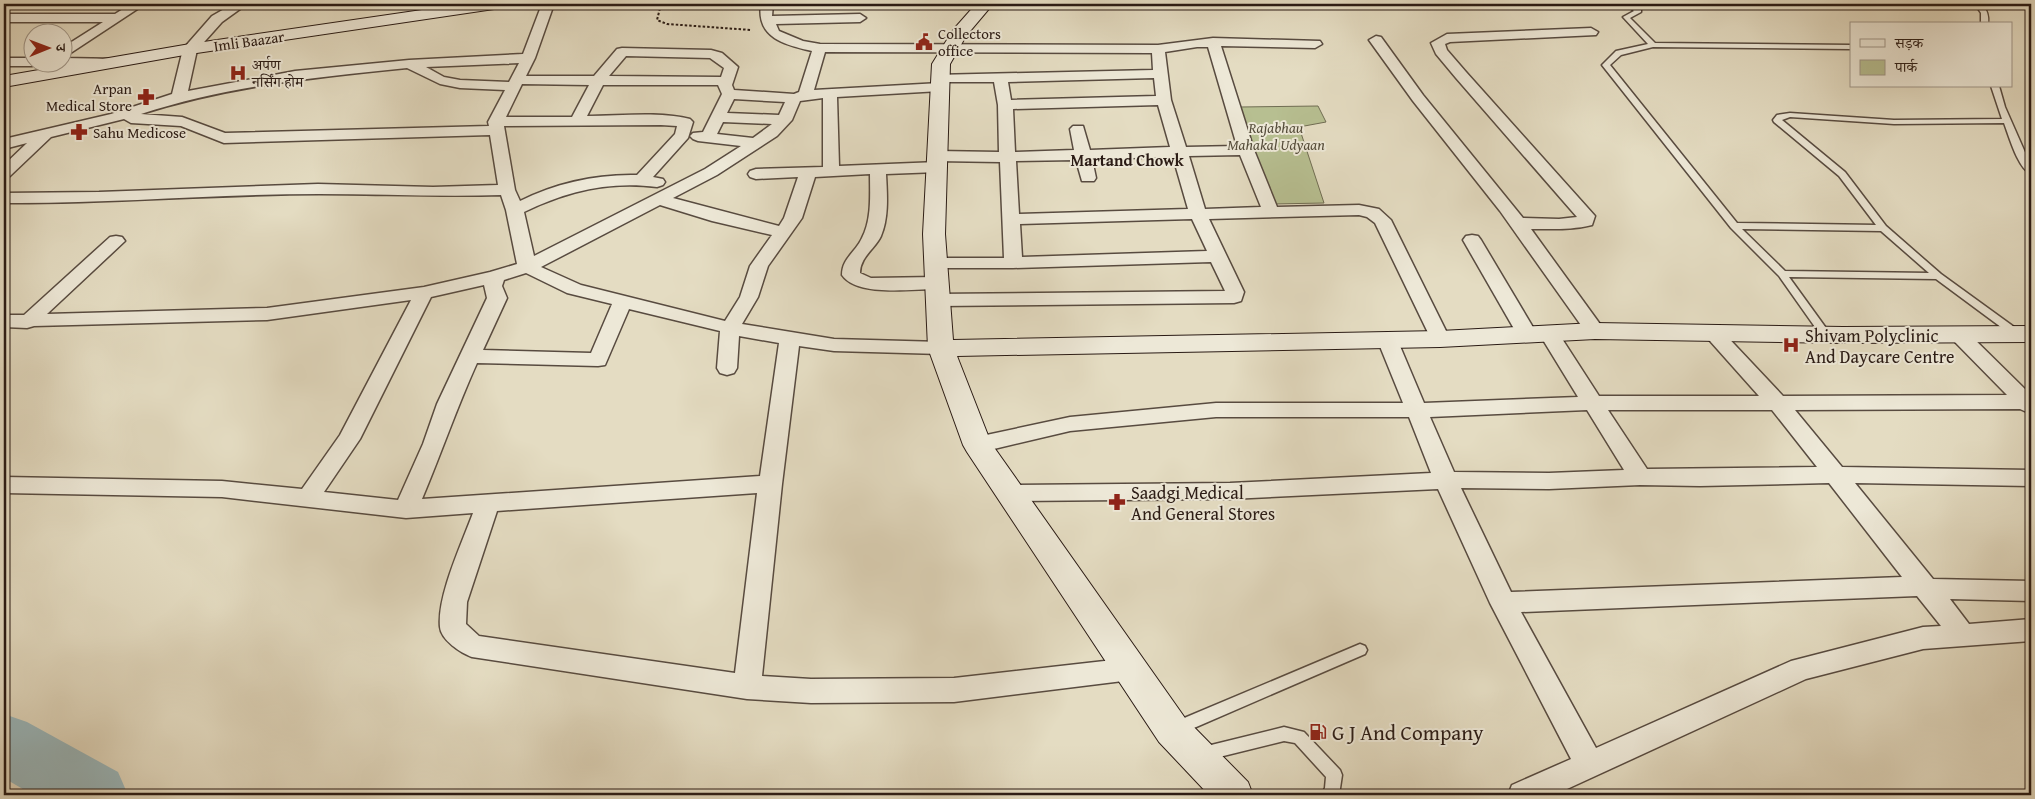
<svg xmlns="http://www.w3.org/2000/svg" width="2035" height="799" font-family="'Gentium Book Plus','Noto Serif Devanagari',serif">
<rect width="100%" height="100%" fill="#e4dcc2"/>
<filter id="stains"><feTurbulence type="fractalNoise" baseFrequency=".004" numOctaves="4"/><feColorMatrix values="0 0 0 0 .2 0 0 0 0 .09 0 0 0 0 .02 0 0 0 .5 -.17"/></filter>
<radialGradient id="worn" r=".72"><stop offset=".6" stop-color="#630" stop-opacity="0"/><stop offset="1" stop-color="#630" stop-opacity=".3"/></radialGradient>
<!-- green -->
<polygon fill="#b7bf91" stroke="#706d53" points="1318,106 1326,122 1299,127 1324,203 1273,204 1240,107"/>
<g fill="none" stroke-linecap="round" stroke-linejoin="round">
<!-- river -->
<polygon fill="#9bb9be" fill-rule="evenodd" points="4,714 27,722 118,772 128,795 33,795 4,778"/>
<!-- lane casing -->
<g stroke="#584b40" stroke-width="3">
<g id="lane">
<path d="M1626,4h7l8,6v2l-11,6 25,25 196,2v4l-198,-2 -32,8 -11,10 127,158 139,2 -37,-49 -65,-54 -1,-2 4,-5 13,-2 104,7 108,-1 -11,-33h8l6,21 26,59v8c-13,-5 -22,-38 -27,-51l-110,1 -104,-7 -8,3 63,52 41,54 55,48 80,58 1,2 -1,2h-8l-77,-57 -147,-2 42,58 -1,2h-8l-43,-61 -48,-48 -129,-163 14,-14 32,-7 -25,-27 11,-6zM1742,229l139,2 48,42 -144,-2z"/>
<path d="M1975,4h7c5,6 7,12 6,20h-7v-11z"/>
<polygon points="1360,644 1365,646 1367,650 1365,654 1180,734 1175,736 1170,734 1167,729 1170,724"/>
<polygon points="1284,727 1304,732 1340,770 1342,775 1339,795 1321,795 1325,788 1326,777 1295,743 1284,741 1203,761 1198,759 1195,754 1198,749 1203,747"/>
</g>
</g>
<!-- street casing -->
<g stroke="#584b40" stroke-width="3">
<g id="street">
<polygon points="131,4 145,4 63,58 120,59 122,62 120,65 115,66 62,66 55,62 62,62 62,48 103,22 4,22 4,14 115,14"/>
<path d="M233,4h14l-25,18 -25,28 -9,41 107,-20 114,-11 114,-6 19,-50h12l-19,54 -9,18h68l23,-27 5,-1 89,2 11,3 16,14 -6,18 2,5 60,4 5,-2 13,-41c-27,-6 -56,-13 -51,-47h12l-1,12 88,-2 6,4 -6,4 -84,2 3,7 24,10 17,3 338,1 55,-7 107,3 2,3 -7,4 -94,-2 33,104 23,57 82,-2 20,4 12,11 59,119 -3,4 -7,2 -7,-2 -58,-120 -8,-6 -8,-2 -150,4 35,73 -3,9 -7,2 -297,3 -7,-2 -3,-4 3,-4 7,-2 288,-3 -14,-29 -198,6h-77l-6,-1 -3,-4 3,-4 6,-1h68l-4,-96 -63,-1 -6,-2 -2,-3 2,-3 6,-2 62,1 -1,-47 -4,-23h-54l-5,-1 -2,-3 2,-3 218,-5 -1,-17 -327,-1 -11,38 126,-7 5,1 2,3 -2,3 -5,1 -103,6 2,69 99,-4 6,2 2,3 -2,3 -6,2 -52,2c1,20 3,43 -5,62 -6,13 -21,21 -21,37l11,5 65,-1 7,2 2,4 -2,4 -7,2c-25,0 -79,8 -94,-14 0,-17 14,-23 20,-37 10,-19 8,-43 8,-64l-55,3 -13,41 -34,48 -10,31 -16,27 92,15 107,3 7,2 3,4 -3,4 -7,2 -107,-3 -35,-5 -17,138 -20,192 49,3 143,-1 177,-20 10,3 4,8 -4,8 -10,3 -177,22 -143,1 -64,-4 -275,-42c-11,-4 -31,-17 -32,-30 -3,-31 22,-84 33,-114l-67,5 -184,-21 -218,-4v-16l218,4 80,8 38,-54 71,-135 -144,20 -233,6 -7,2 -23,-1v-12h20l86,-78 6,-1 6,1 3,4 -78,73 220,-6 157,-21 66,-15 27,-8 -11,-54 -5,-15c-61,2 -122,-1 -182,-1 -105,0 -210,10 -315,9v-10l95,-1 219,-8 115,3 65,-2 -8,-50 -266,8 -43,-17 -50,-3 -7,-4 -73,18 -41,39 -6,2v-13l23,-22 -23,6v-10l107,-25 61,-20 11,-45 29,-33zM1197,47h11l29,99 -51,1 -15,-47 -6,-48zM626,56l84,2 14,10 -3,9 -112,-1zM519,63l-10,19 -49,-2 -16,-3 -18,-10zM407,68l33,16 20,4 45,2 -17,32 1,4 -264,7 -43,-16 -41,-3c87,-28 176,-37 266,-46zM1154,78l2,18 -145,4 -3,-18zM522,84l67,1 -17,32h-66zM603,85h115l4,9 -19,38 -10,1 -3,3 3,3 5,2 43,5 -36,23 -171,87 -10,-44c43,-21 85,-31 133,-25l6,-2 2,-3 -2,-3 -10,-2 35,-39 5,-16 -3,-3c-32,-8 -70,-3 -103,-3zM823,98v69l-67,2 -6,2 -2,3 2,3 6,2 42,-2 -14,41 -5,8 -106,-28 44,-23 60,-39 15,-16 8,-19zM734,99l51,3 -6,13 -52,-2zM1158,105l12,42 -80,3 -7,-24h-10l-3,3 4,21 -59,2 -2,-43zM723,122l49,2 -19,14 -36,-4zM661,125l16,1 -2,8 -38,41c-40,-1 -81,8 -117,26l-5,-11 -11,-64zM1240,155l21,52 -56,2 -16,-53zM1173,157l15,52 -169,5 -3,-53 60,-1 6,21h12l2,-3 -4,-19zM660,205l52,16 60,14 -22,31 -10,31 -15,24 -144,-36 -40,-18zM1192,219l15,32 -185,6 -2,-33zM526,273l41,20 45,11 -21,49 -108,-3 24,-52 -5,-12 2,-6zM484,285l3,13 -50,106 -14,40 -25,56 -74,-8 36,-53 71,-142zM629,309l91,22 -3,37 3,5 7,2 7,-2 3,-5 2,-32 40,7 -19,133 -338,23c19,-45 35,-92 55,-136l121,3 7,-1zM757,493l-22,180 -256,-37 -13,-12 1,-22 30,-91z"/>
<path d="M1591,28l7,4 -2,3 -146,7 -5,2 2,6 19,22 129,144 -3,9c-20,5 -40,4 -61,4l74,102 -3,4 -7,2 -7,-2 -88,-124 -87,-110 -44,-61 7,-4 5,1 42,58 100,123 36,1 18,-2 -121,-139 -20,-24 -5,-11 16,-9z"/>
<polygon points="4,58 32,58 32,62 39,62 32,66 4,66"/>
<polygon points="1472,235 1478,236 1481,240 1537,334 1534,338 1527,340 1520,338 1517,334 1463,240 1466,236"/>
<path d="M1712,326l7,2 64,68 224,-1 -56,-57 -3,-4 3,-4 7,-2 7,2 66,65v19l-11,-5 -225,1 47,57 189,3v16l-176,-3 78,96 98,2v20l-81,-2 19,25 62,-5v22l-108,8 -117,30 -252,116h-46l4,-10 59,-26 -81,-156 -52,-114 -208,10 -220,2 -8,-2 -4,-6 4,-6 8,-2 220,-2 201,-10 -22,-56h-193l-146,14 -93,22 -8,-3 -3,-5 3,-5 8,-3 93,-20 146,-14h187l-26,-64 3,-4 7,-2 7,2 3,4 27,64 154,-6 -38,-62 3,-4 7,-2 7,2 42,65h160l-57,-64 3,-4zM1587,410l37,60 -75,3 -95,-1 -24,-55zM1608,410h164l45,57 -170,2zM1829,483l73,94 -391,15 -50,-104 88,1 91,-4 60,1zM1917,596l24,30 -18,1 -132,34 -195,87 -75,-136z"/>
</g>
</g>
<!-- secondary casing -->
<g stroke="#2a1b15" stroke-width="2">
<g id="secondary">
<polygon points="463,4 502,4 500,7 494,9 190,54 4,87 4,76 190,44"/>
<polygon points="976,4 993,4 966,36 950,64 945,234 953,340 1440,331 1595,323 1843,327 2031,326 2031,342 1843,343 1595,339 1440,347 957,356 991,443 1185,718 1248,782 1253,795 1209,795 1159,742 967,452 963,445 928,348 923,234 932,64 953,30"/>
</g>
</g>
<!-- path -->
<polyline stroke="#2a1b15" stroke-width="2" stroke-dasharray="2.5 2" stroke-linecap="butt" points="661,4 657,20 667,24 751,30"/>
<!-- lane -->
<use href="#lane" fill="#ede8d7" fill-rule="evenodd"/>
<!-- street -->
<use href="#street" fill="#ede8d7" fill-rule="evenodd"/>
<!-- secondary -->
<use href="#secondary" fill="#ede8d7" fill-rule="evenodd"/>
</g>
<!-- icons -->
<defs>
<g id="civic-bare" transform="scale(1.35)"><path d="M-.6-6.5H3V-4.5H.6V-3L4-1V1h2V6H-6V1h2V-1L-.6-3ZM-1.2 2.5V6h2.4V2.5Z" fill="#8f2418" stroke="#ede8d7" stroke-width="2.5" paint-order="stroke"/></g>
<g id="hospital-bare" transform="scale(1.35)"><path d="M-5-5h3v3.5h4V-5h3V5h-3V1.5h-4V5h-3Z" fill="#8f2418" stroke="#ede8d7" stroke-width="2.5" paint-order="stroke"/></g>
<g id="pharmacy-bare" transform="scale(1.35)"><path d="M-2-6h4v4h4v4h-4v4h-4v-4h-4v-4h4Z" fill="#8f2418" stroke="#ede8d7" stroke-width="2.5" paint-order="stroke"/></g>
<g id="fuel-bare" transform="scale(1.35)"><path d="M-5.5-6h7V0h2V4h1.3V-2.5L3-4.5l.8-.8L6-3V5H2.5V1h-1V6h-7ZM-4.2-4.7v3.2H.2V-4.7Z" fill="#8f2418" stroke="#ede8d7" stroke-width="2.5" paint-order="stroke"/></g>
</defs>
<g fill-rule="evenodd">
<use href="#civic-bare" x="924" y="42"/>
<use href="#hospital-bare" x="238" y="73"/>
<use href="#pharmacy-bare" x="146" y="97"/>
<use href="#pharmacy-bare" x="79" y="132"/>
<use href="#hospital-bare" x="1791" y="345"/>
<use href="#pharmacy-bare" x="1117" y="502"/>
<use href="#fuel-bare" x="1318" y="732"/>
</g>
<g text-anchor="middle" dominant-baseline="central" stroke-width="4" stroke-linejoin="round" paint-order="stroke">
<!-- far-poi labels -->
<g font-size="15" fill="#2a1b15" stroke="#ede8d7" text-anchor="start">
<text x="938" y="33">Collectors<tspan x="938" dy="17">office</tspan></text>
<text x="252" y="64">अर्पण<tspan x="252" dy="17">नर्सिंग होम</tspan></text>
<text x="132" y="88" text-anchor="end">Arpan<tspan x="132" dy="17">Medical Store</tspan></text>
<text x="93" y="132">Sahu Medicose</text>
</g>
<!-- far-street labels -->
<g font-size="15" fill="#2a1b15" stroke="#ede8d7">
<text transform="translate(249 41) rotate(-8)">Imli Baazar</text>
</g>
<!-- far-park labels -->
<g font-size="15" font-style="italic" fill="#544c3a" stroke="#ede8d7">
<text x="1276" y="127">Rajabhau<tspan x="1276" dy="17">Mahakal Udyaan</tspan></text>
</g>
<!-- far-neighbourhood labels -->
<g font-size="16" font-weight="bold" fill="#2a1b15" stroke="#ede8d7">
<text x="1127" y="160">Martand Chowk</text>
</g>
<!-- poi labels -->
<g font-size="18" fill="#2a1b15" stroke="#ede8d7" text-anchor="start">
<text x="1805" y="335">Shivam Polyclinic<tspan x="1805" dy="21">And Daycare Centre</tspan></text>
<text x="1131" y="492">Saadgi Medical<tspan x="1131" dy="21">And General Stores</tspan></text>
</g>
<!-- near-poi labels -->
<g font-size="21" fill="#2a1b15" stroke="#ede8d7" text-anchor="start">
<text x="1332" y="732">G J And Company</text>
</g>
</g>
<!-- margin -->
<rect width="2035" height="799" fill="none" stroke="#e4dcc2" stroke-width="20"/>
<rect x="5" y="5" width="2025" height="789" fill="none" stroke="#2a1b15" stroke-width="2.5"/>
<rect x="10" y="10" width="2015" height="779" fill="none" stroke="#2a1b15"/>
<!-- legend -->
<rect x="1850" y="22" width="162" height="65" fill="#ede8d7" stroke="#9f9689"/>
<rect x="1860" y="39" width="25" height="8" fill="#ede8d7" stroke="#9f9689"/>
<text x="1895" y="48" font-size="15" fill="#2a1b15">सड़क</text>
<rect x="1860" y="60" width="25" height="15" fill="#b7bf91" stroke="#9f9689"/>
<text x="1895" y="72" font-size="15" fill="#2a1b15">पार्क</text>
<!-- north arrow -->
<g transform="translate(48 48) rotate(89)"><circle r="24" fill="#ede8d7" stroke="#9f9689"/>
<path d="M0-4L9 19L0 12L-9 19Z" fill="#8f2418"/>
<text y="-8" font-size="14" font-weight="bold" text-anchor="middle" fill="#2a1b15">उ</text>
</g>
<rect width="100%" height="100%" filter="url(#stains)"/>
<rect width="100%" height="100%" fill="url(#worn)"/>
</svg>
